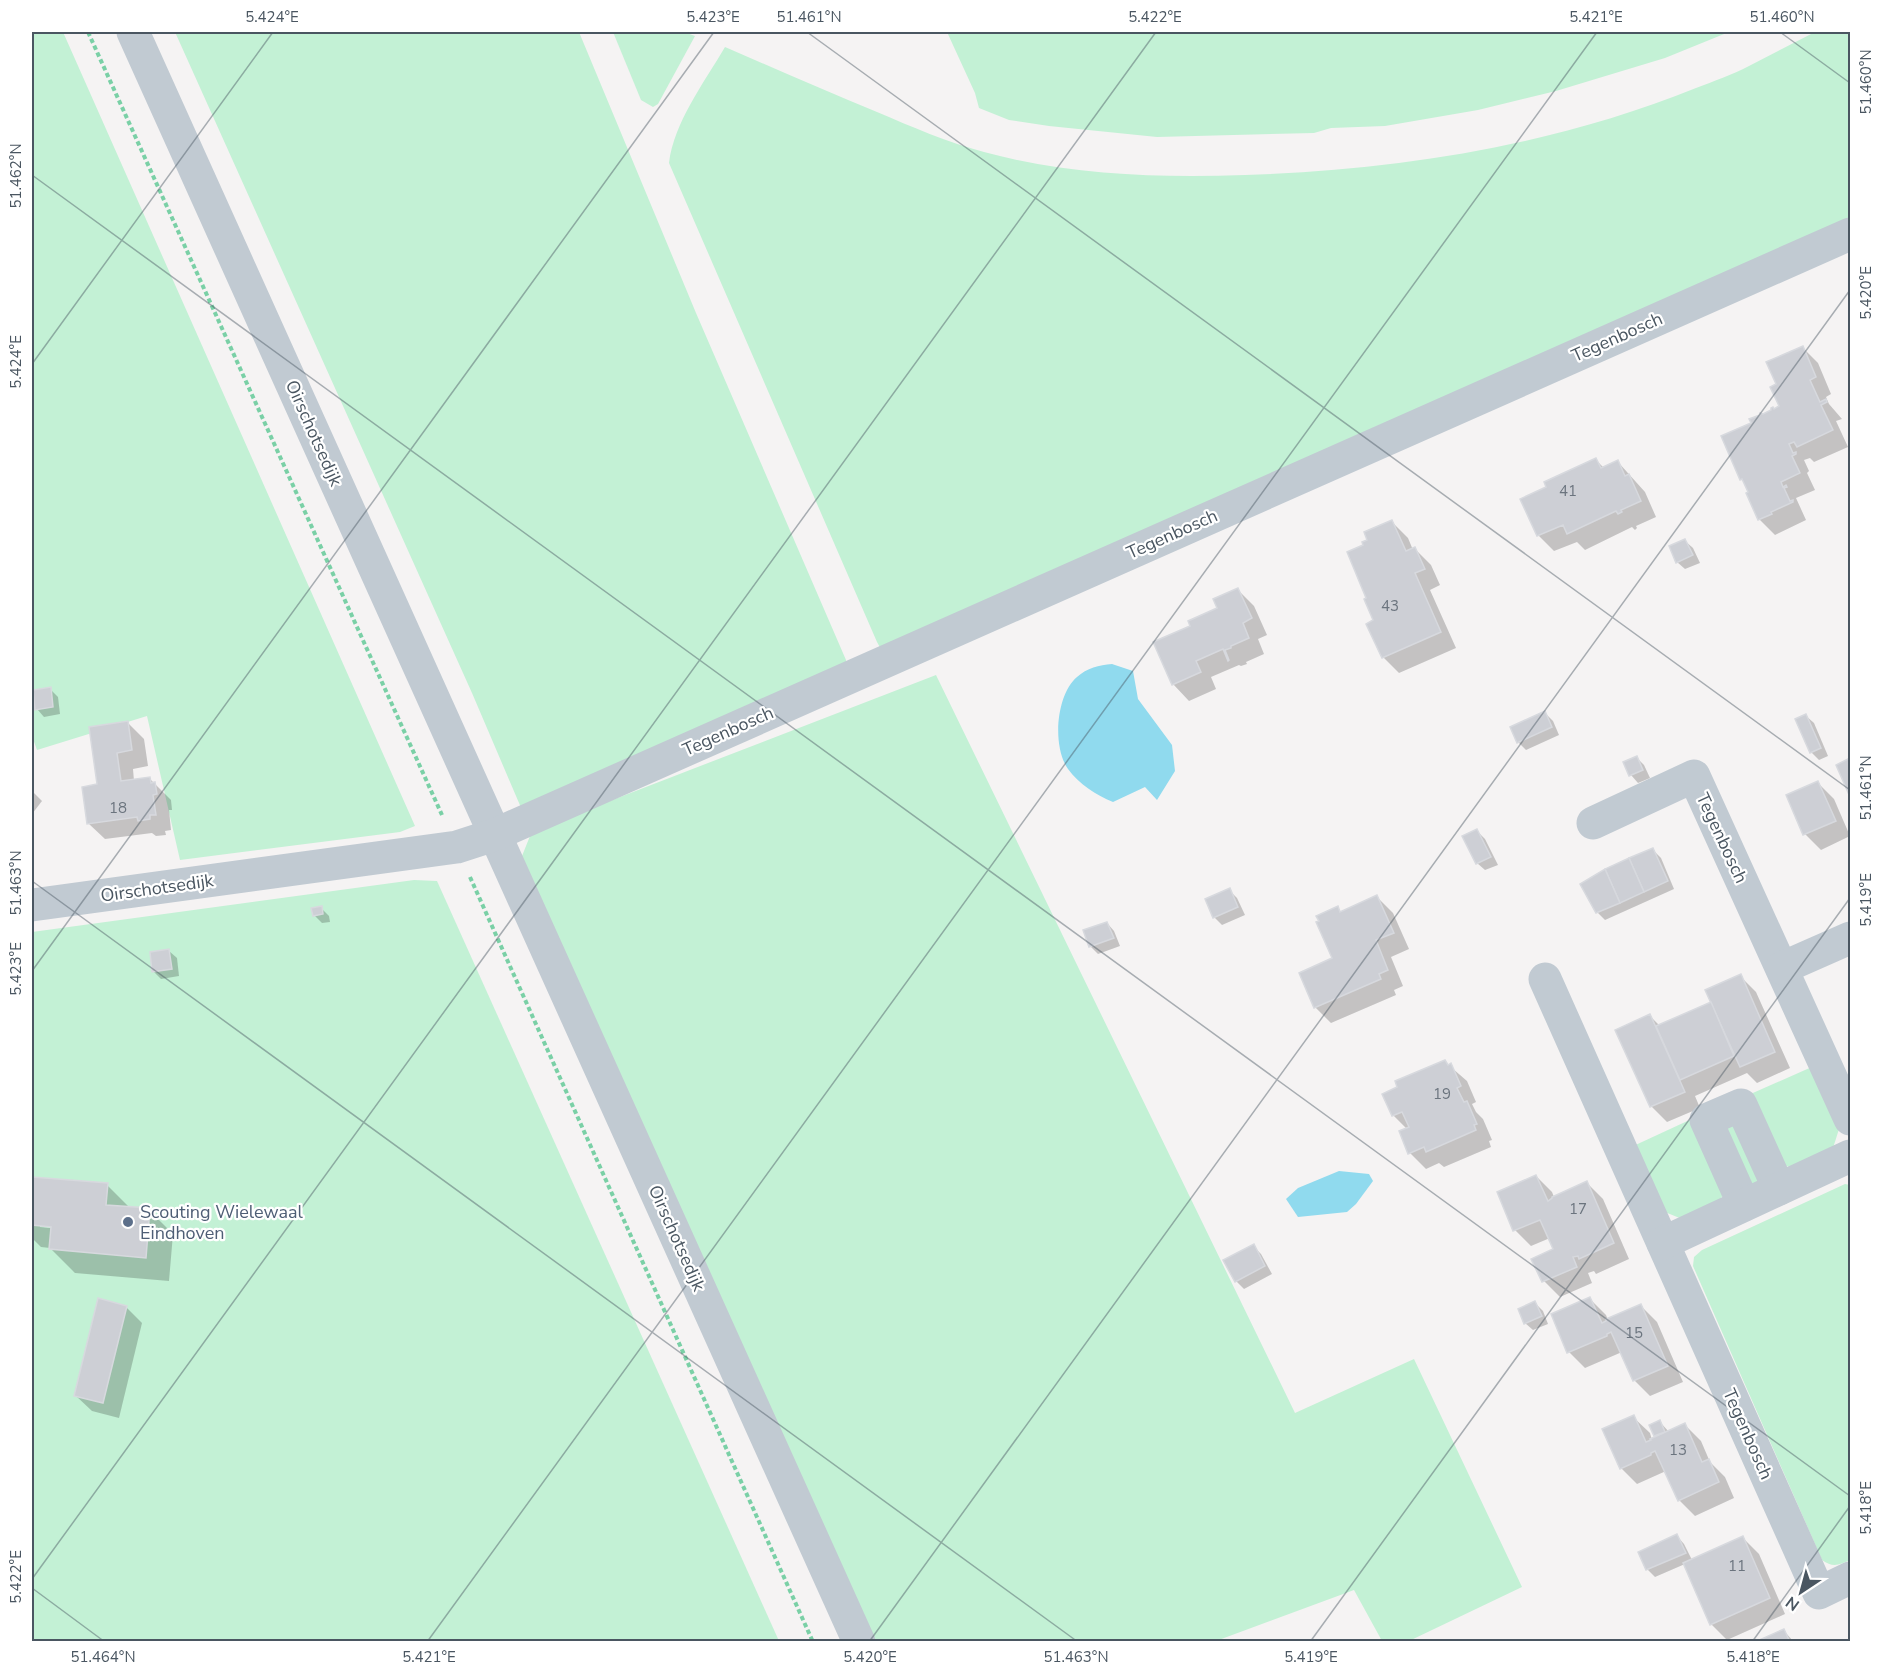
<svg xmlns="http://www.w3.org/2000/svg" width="1882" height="1673" font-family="'Nunito Sans',sans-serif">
<rect width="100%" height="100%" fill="#f5f3f3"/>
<!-- green -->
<g fill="#c3f1d5">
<polygon points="32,32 63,32 415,826 400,832 180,860 147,716 37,750 32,736"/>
<polygon points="175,32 579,32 696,313 846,660 846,670 522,810 472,693"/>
<polygon points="613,32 684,32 695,36 658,104 653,107 641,100"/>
<polygon points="947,32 1729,32 1665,58 1556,91 1478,110 1385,126 1331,128 1314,133 1157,137 1049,126 1009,120 979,108 975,93"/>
<path d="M1815,32h35v192l-967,429 -6,-11 -208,-479c5,-41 35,-80 56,-116 51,22 101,44 152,65 35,15 70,30 107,40 85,23 173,26 261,23 154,-5 307,-29 451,-87 18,-7 36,-13 53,-22 22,-11 44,-23 66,-34z"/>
<polygon points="936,675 1295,1413 1414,1359 1522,1587 1409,1641 1382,1641 1354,1590 1216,1641 872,1641 520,861 532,831"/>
<polygon points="414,880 437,881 779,1641 32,1641 32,932"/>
<polygon points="1814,1066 1840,1126 1833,1148 1794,1168 1777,1164 1746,1096"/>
<polygon points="1696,1117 1728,1186 1720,1200 1682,1219 1660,1210 1629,1148"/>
<polygon points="1737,1121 1765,1182 1750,1189 1722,1128"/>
<path d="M1845,1184l5,1v375c-11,5 -17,8 -28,0l-129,-294 1,-9 8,-7z"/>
</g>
<!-- water -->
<g fill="#90daee">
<path d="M1112,664l21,7 5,28 34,46 3,26 -18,29 -12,-13 -32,15c-17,-7 -34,-18 -45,-33 -16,-23 -12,-74 9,-92 10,-9 22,-12 35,-13z"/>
<polygon points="1339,1171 1369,1174 1373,1181 1356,1204 1347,1212 1298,1217 1286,1199 1298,1188"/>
</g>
<!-- shadow -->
<g fill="#0003" fill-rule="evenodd">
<polygon points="1802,347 1818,363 1831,394 1826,397 1829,404 1842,419 1836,421 1848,447 1814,462 1810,458 1804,460 1809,471 1807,473 1815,490 1796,498 1806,520 1775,535 1759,519 1748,494 1750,493 1742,479 1753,424 1781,407 1778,384"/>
<polygon points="1595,459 1604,468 1618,462 1645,492 1656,517 1636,526 1637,528 1635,530 1632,527 1585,550 1577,542 1554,551 1538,535"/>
<polygon points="1392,522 1408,538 1413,550 1415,549 1431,565 1440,585 1430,590 1456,648 1399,673 1383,657 1368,598 1365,546"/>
<polygon points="1685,541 1693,548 1700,563 1685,569 1677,562"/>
<polygon points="1238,590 1254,606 1267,635 1258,639 1264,654 1246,662 1247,664 1241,666 1239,665 1211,677 1216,689 1189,701 1173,684 1155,643 1192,627 1219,609"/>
<polygon points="50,689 58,697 60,714 44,717 37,709"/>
<polygon points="1545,713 1553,721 1559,735 1526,750 1518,742"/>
<polygon points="1806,716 1814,723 1828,756 1819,760 1811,752"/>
<polygon points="128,723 144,739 148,766 133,769 134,781 150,779 171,800 172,810 169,810 171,830 165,831 166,835 156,836 152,833 105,839 88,823 99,785"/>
<polygon points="1636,757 1644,765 1650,778 1638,783 1631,775"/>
<polygon points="1818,783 1834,799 1850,836 1821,850 1805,834 1788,796"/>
<polygon points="32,791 42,801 32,814"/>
<polygon points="1477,831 1485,839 1498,865 1485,870 1477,863"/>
<polygon points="1653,850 1661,858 1674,889 1605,920 1597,912"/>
<polygon points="1229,890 1237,898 1245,915 1222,925 1214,917"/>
<polygon points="1377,897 1393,913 1409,949 1391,957 1403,986 1394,990 1396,995 1331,1023 1315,1007 1334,959 1338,908 1342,913"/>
<polygon points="321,908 329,916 330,922 322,923 314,915"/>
<polygon points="1107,923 1114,931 1120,946 1098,954 1091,947 1085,931"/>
<polygon points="169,951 177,958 179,976 161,979 153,971"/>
<polygon points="1740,976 1756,992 1790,1068 1757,1083 1747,1073 1695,1096 1700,1108 1667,1122 1651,1106 1650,1016 1660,1026 1713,1003"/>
<polygon points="1445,1062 1467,1081 1476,1102 1472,1104 1476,1112 1483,1119 1492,1140 1489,1141 1491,1147 1444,1167 1439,1163 1426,1169 1410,1153 1407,1129 1393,1115"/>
<polygon points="1536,1176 1552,1192 1554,1197 1587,1183 1603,1199 1629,1259 1596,1274 1594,1271 1588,1273 1592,1283 1560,1297 1544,1281 1555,1250 1550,1238 1531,1246 1515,1230"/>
<path d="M32,1179l75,6 23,23 19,2 24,24 -4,47 -94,-8 -25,-25 -9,-1 -9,-9zM40,1224l19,5 -19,-2z"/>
<polygon points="1253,1246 1261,1254 1272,1274 1244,1289 1236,1281 1225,1261"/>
<polygon points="1590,1299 1606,1315 1608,1320 1641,1306 1657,1322 1683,1382 1650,1396 1634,1380 1622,1352 1585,1368 1569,1352"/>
<polygon points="1535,1303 1543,1311 1548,1324 1533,1330 1525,1323"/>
<polygon points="126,1307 142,1323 119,1418 92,1411 75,1395"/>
<polygon points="1633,1417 1650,1433 1652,1440 1657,1437 1655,1435 1660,1422 1669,1432 1685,1425 1701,1441 1710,1462 1725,1477 1734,1498 1695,1516 1679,1500 1666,1471 1637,1484 1621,1468"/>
<polygon points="1677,1536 1684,1544 1692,1560 1743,1538 1759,1554 1785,1614 1727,1640 1711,1624 1685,1564 1655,1577 1647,1569"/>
<polygon points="1784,1631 1794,1642 1759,1642"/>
</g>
<!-- building -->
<g fill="#cdcfd5" stroke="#d7d9de" stroke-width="1.5">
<polygon points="1803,346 1816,377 1810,380 1820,402 1826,399 1827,402 1821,405 1833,430 1797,447 1794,442 1789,444 1793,453 1796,452 1796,454 1792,456 1800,473 1781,482 1783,487 1786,485 1787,487 1784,488 1790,501 1793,500 1793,502 1771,512 1772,514 1758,520 1746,493 1748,492 1742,479 1740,480 1721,436 1751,423 1749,419 1760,415 1760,413 1763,414 1771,410 1771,408 1773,407 1774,409 1779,406 1770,387 1776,384 1766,362"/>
<polygon points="1596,458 1601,468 1618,460 1625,476 1629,474 1641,501 1621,510 1622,512 1618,514 1616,511 1567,534 1563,525 1537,536 1520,499 1546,487 1544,482"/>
<polygon points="1392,520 1406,551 1415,547 1425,569 1415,573 1441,632 1382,658 1366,624 1373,620 1364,599 1366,598 1347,552 1363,545 1362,542 1367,540 1364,532"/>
<polygon points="1685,539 1693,555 1676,563 1669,546"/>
<polygon points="1238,588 1252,618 1243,623 1249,638 1231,646 1231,648 1225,650 1229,660 1228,661 1223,649 1196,661 1201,672 1172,685 1153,642 1190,626 1188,621 1217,608 1213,599"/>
<polygon points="51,687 53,707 35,710 33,690"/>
<polygon points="1545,711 1552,727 1517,743 1510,727"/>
<polygon points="1806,714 1821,748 1810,753 1795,719"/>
<polygon points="128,721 132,750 117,753 121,781 150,777 151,783 155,782 157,794 153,795 156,815 150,815 150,819 138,821 137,817 87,824 82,787 97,784 89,727"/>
<polygon points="1637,756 1643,770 1629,776 1623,762"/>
<polygon points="1850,758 1850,797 1836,765"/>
<polygon points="1818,781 1836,821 1803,835 1786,795"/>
<polygon points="1477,829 1491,857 1476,864 1462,836"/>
<polygon points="1653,848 1668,881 1644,892 1629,858"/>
<polygon points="1629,858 1644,892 1620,903 1605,869"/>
<polygon points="1605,869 1620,903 1596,913 1580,884"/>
<polygon points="1230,888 1238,907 1213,918 1205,899"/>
<polygon points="1377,895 1394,933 1376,940 1388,970 1379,974 1381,979 1314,1008 1299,973 1332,958 1316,922 1319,921 1316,916 1338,906 1340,912"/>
<polygon points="322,906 323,914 313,916 311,908"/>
<polygon points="1107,922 1114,938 1089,947 1083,930"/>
<polygon points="169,949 172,969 152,972 150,952"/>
<polygon points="1741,974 1775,1052 1740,1067 1705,990"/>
<polygon points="1711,1002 1734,1056 1680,1080 1656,1026"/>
<polygon points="1650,1014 1685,1092 1650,1107 1615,1030"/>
<polygon points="1445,1060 1448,1065 1451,1063 1461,1086 1457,1088 1464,1102 1467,1101 1477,1124 1474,1125 1476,1130 1426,1152 1424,1147 1408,1154 1399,1131 1409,1127 1402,1112 1392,1116 1382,1094 1397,1087 1395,1081"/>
<polygon points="1536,1175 1548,1201 1552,1198 1552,1197 1587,1181 1614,1243 1579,1259 1578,1256 1573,1257 1577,1267 1542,1282 1531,1259 1553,1249 1540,1220 1513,1231 1497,1192"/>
<polygon points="32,1177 108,1183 106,1205 150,1208 146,1258 49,1249 51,1227 32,1225"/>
<polygon points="1254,1244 1265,1266 1235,1282 1223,1260"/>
<polygon points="1590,1297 1602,1323 1606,1321 1606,1319 1641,1304 1668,1366 1633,1381 1611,1332 1607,1334 1607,1336 1567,1353 1551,1314"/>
<polygon points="98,1298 127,1306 103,1403 74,1396"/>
<polygon points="1535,1301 1542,1316 1524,1324 1518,1309"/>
<polygon points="1634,1415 1646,1442 1651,1440 1650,1439 1685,1423 1702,1462 1709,1459 1719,1482 1678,1501 1655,1451 1651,1453 1651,1455 1620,1469 1602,1429"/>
<polygon points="1660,1420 1665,1432 1654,1436 1649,1425"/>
<polygon points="1677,1534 1686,1553 1646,1570 1638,1552"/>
<polygon points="1743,1536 1770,1598 1710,1625 1683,1563"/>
<polygon points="1784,1629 1790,1642 1755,1642"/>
</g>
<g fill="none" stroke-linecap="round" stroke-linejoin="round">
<!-- path -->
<g stroke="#7ad0a6" stroke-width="4" stroke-dasharray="4.5 3" stroke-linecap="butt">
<polyline points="88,32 442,815"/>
<polyline points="470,877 813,1642"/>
</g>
<!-- minor -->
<g stroke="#c1cad2" stroke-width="33">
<polyline points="133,32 859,1642"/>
<polyline points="1593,823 1694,776 1850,1119"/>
<polyline points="32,905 457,847 494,835 1850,234"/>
<polyline points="1782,968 1850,938"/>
<polyline points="1545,979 1819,1593 1850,1578"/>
<polyline points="1744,1205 1706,1120 1741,1105 1779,1189"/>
<polyline points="1663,1243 1850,1156"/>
</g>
</g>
<!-- ticks -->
<path fill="none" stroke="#4a5661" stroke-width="1.5" stroke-opacity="0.45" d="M807,32l1043,758M1780,32l70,51M32,175l1818,1321M32,364l241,-332M32,881l1046,761M32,971l682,-939M32,1579l1124,-1547M32,1588l73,54M427,1642l1170,-1610M869,1642l981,-1352M1310,1642l540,-744M1752,1642l98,-136"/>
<!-- markers -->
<circle fill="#5c6f8a" stroke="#fff" stroke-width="2" cx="128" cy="1222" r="6"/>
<g text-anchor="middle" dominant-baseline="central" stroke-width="4.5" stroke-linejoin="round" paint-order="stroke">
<!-- number labels -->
<g font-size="15" fill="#6b747e">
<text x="1568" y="491">41</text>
<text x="1390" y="606">43</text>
<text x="118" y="808">18</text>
<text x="1442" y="1094">19</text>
<text x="1578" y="1209">17</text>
<text x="1634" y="1333">15</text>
<text x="1678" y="1450">13</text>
<text x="1737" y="1566">11</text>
</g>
<!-- street labels -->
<g font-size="18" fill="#4a5661" stroke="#fff">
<text transform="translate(1617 337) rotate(-24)">Tegenbosch</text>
<text transform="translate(314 433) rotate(66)">Oirschotsedijk</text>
<text transform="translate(1172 534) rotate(-24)">Tegenbosch</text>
<text transform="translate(728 731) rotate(-24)">Tegenbosch</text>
<text transform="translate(1722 838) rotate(65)">Tegenbosch</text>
<text transform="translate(157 888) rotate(-8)">Oirschotsedijk</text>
<text transform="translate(677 1238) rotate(66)">Oirschotsedijk</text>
<text transform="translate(1748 1434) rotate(66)">Tegenbosch</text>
</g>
<!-- service labels -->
<g font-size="18" fill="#4e5e75" stroke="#fff" text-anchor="start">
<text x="140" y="1212">Scouting Wielewaal<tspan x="140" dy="21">Eindhoven</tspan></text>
</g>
</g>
<!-- border -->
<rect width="1882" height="1673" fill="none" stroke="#ffffff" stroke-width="66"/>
<!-- north arrow -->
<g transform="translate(1801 1592) rotate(216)" stroke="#ffffff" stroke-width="4.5" paint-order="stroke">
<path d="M0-4.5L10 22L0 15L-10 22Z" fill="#4a5661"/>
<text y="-9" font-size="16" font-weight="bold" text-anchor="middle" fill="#4a5661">N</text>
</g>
<rect x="33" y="33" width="1816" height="1607" fill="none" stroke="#4a5661" stroke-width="2"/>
<g font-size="15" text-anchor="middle" fill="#4a5661">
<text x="272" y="22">5.424°E</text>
<text x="713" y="22">5.423°E</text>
<text x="809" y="22">51.461°N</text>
<text x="1155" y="22">5.422°E</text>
<text x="1596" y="22">5.421°E</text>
<text x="1782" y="22">51.460°N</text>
<text transform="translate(1866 82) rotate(-90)" y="5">51.460°N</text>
<text transform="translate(16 176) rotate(-90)" y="5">51.462°N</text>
<text transform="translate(1866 293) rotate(-90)" y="5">5.420°E</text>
<text transform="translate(16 362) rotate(-90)" y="5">5.424°E</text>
<text transform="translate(1866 788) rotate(-90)" y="5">51.461°N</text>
<text transform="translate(16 883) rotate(-90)" y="5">51.463°N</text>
<text transform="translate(1866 900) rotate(-90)" y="5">5.419°E</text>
<text transform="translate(16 969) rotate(-90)" y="5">5.423°E</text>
<text transform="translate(1866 1508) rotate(-90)" y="5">5.418°E</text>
<text transform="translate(16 1577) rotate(-90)" y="5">5.422°E</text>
<text x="103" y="1662">51.464°N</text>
<text x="429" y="1662">5.421°E</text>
<text x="870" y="1662">5.420°E</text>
<text x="1076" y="1662">51.463°N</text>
<text x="1311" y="1662">5.419°E</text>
<text x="1753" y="1662">5.418°E</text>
</g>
</svg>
